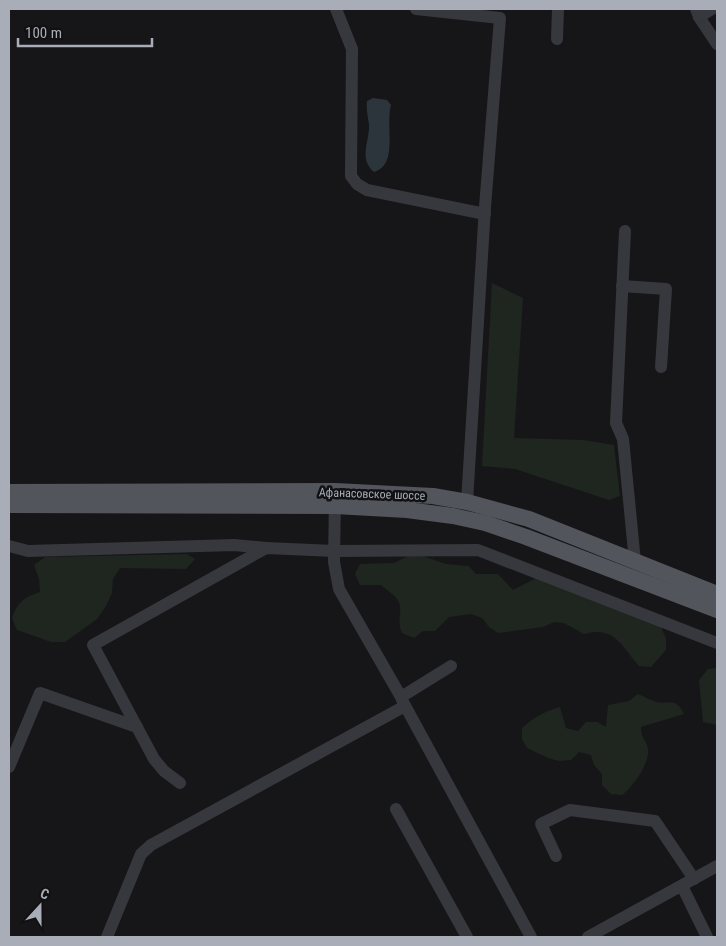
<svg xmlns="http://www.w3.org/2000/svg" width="726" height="946" font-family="'Roboto Condensed',sans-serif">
<rect width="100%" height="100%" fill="#161618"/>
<!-- green -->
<g fill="#1e261f">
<polygon points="492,283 523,298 514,438 583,440 614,445 620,496 609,500 515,469 482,466"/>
<path d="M414,553l32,11 23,2 7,8h22l15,16 29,-15 29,9h11l76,35 8,20v11l-15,17 -12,-1c-17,-19 -24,-41 -55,-32l-20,-11 -10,-1 -11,5 -45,6 -9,-6 -7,-9 -11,-4 -22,3 -14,14h-12l-9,7 -12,-5c-6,-14 1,-19 -3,-31 -3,-6 -12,-12 -18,-17h-21l-5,-11 5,-10 34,-1z"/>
<path d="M187,554l8,5 -9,10 -66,-1 -7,11 -1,14 -6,13 -9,13 -32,23h-14l-34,-12 -5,-12c6,-16 12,-21 28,-26l-1,-13 -5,-14 11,-8z"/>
<polygon points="717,668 717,725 703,722 699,680 708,669"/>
<path d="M638,694c6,2 13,7 19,8 15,3 18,-5 27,12l-43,13c0,13 6,13 7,22 2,14 -15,38 -26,46l-11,-1 -9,-9v-11l-8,-9 -3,-10 -12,-3 -8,8 -12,1 -11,-3 -21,-10 -5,-9v-11c11,-10 23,-17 38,-21l6,21 12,3 8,-9h11l9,5 2,-22 21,-4z"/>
</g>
<!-- water -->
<path fill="#2c353c" d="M373,98l14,2 4,5c-6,20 8,60 -17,67 -16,-13 -4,-32 -5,-47 -1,-9 -3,-15 -2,-24z"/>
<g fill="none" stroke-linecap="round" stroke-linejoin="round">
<!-- minor -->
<g stroke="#37383d" stroke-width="12">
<polyline points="336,9 352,49 351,176 357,184 367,190 485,214"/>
<polyline points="416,9 500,18 485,207 467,502"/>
<polyline points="696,9 699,17 717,44"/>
<polyline points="699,17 712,9"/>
<polyline points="557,39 558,9"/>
<polyline points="625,231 616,423 623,439 635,562"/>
<polyline points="622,286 666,289 661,367"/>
<polyline points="335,498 334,562 339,589 401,697 451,666"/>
<polyline points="9,546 28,551 234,545 266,548"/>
<polyline points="402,700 531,937"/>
<polyline points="9,767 40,693 137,727"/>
<polyline points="180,783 164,771 154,759 93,645 266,548 334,551 478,550 717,643"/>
<polyline points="396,809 467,937"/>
<polyline points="556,856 541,824 570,810 655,821 694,879"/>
<polyline points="682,886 707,937"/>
<polyline points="107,937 141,854 151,845 405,706"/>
<polyline points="588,937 717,866"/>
</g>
<!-- major -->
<g stroke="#53555c" stroke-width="16">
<polyline points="9,492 335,491 433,496 467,502 529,519 717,594"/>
<polyline points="9,505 335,506 407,510 453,516 485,523 526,537 717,610"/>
</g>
</g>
<g text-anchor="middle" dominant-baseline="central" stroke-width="5" stroke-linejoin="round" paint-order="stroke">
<!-- street labels -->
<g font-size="12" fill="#a8adb8" stroke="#111113">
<text transform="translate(372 494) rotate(2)">Афанасовское шоссе</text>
</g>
</g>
<!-- border -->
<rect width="726" height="946" fill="none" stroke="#a8adb8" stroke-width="20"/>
<!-- north arrow -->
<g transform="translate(40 906) rotate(21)" stroke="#111113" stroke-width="4" paint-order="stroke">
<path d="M0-4L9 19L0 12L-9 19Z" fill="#a8adb8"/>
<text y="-8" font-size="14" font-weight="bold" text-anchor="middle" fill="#a8adb8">С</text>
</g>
<!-- scale -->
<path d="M18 38v8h134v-8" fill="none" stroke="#a8adb8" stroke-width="2.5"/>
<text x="25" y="38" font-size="15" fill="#a8adb8" stroke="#111113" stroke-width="4" paint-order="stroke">100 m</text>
</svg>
